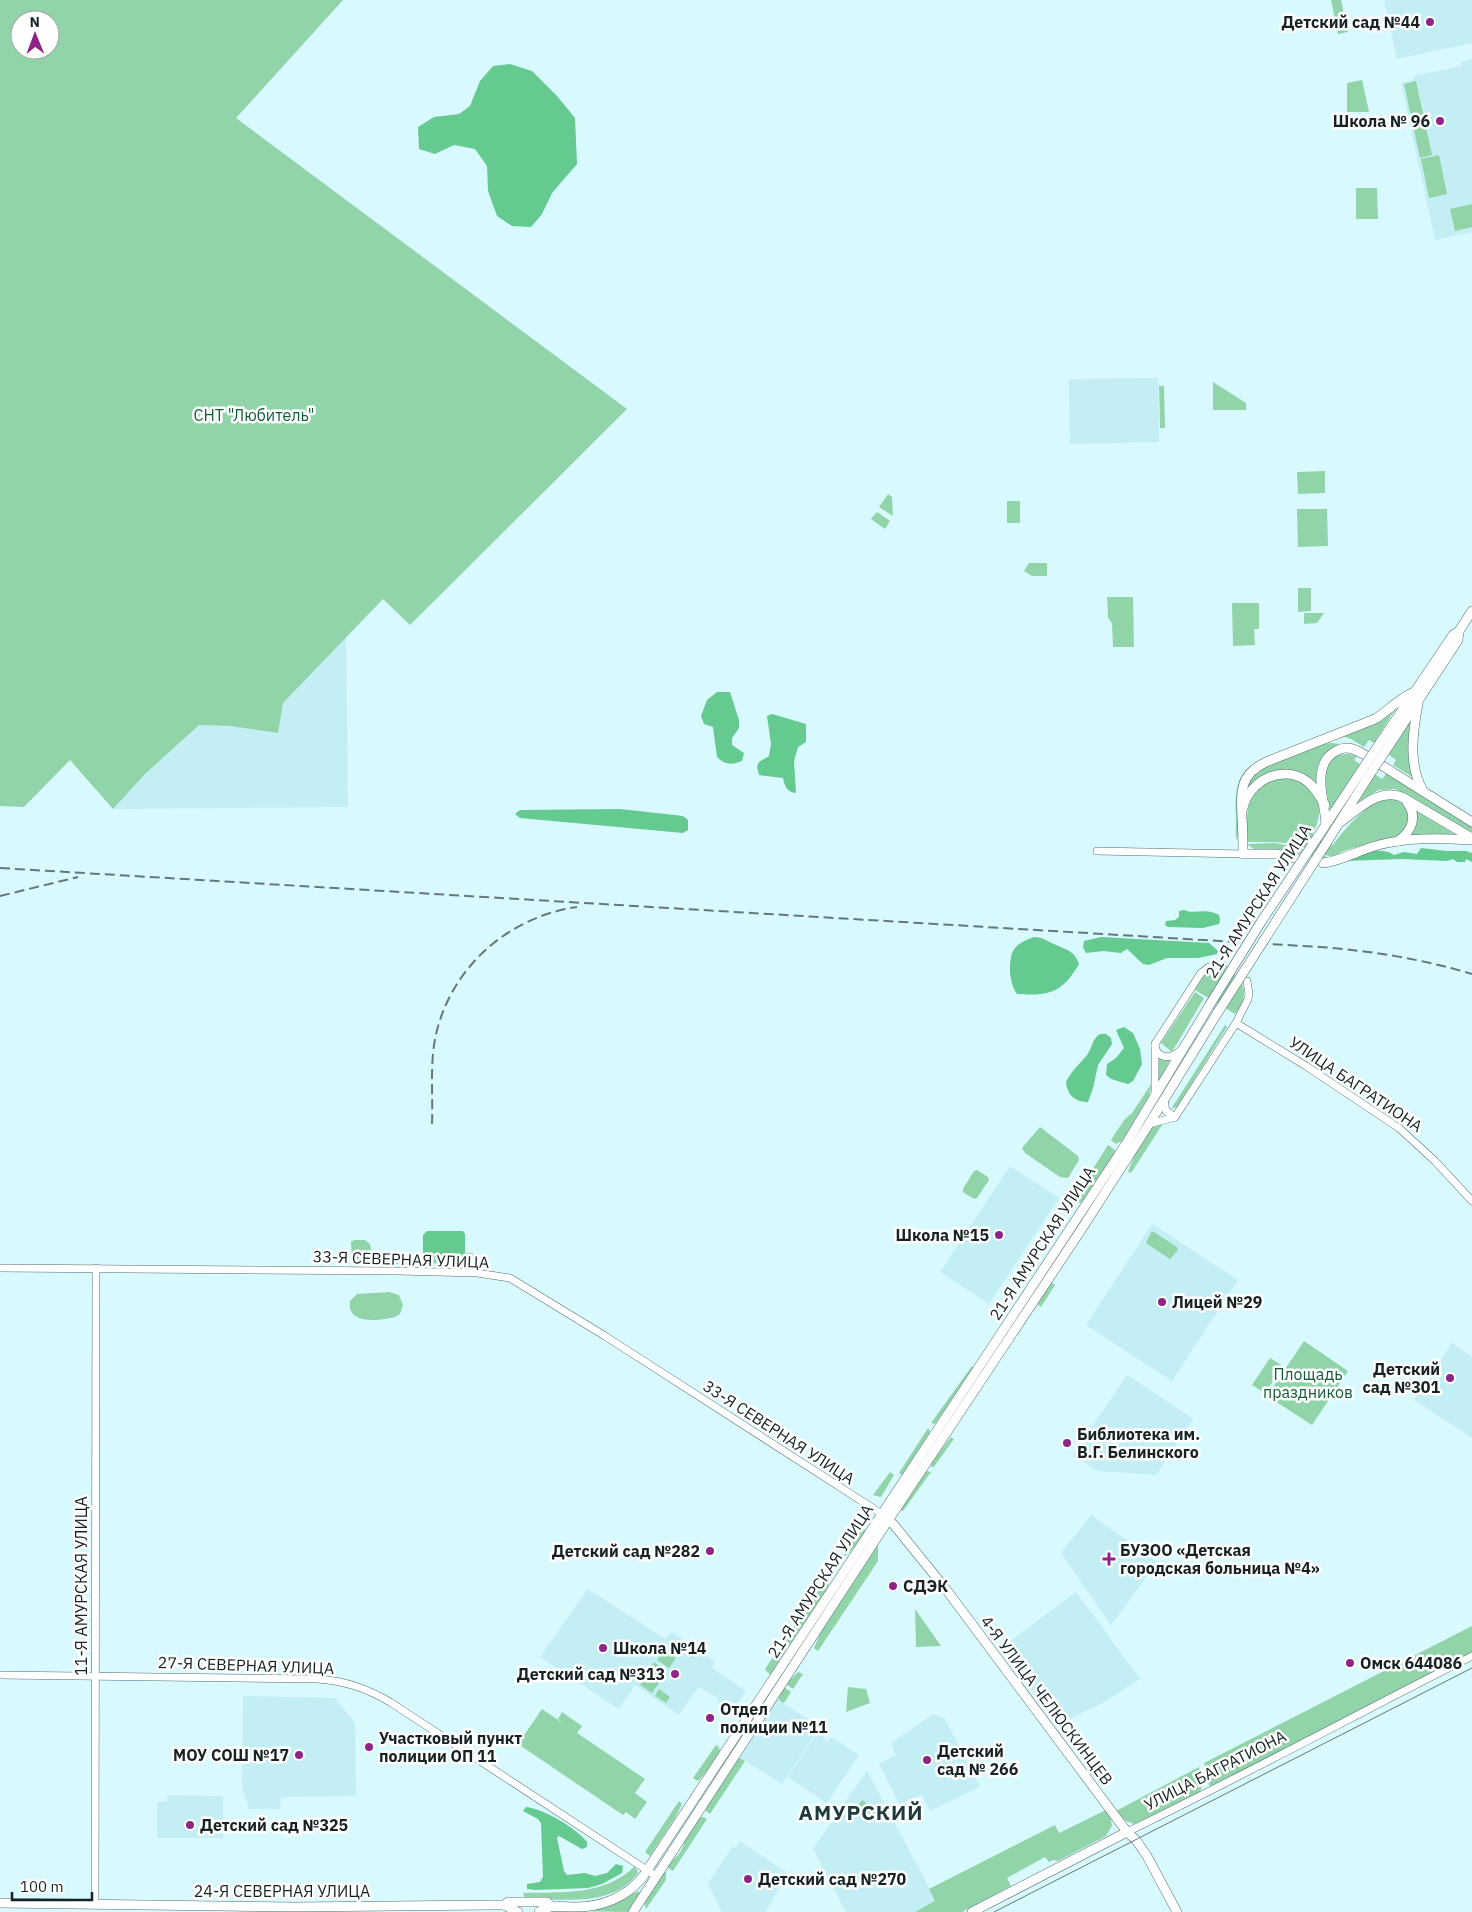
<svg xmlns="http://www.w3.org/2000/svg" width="1472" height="1912" font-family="'IBM Plex Sans',sans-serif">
<rect width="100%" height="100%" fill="#d8f9fe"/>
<!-- built -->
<g fill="#c3eef3">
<polygon points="1384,0 1472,0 1472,43 1397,59"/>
<polygon points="1472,59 1472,232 1435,240 1401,83 1413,80 1414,76 1461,66 1461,62"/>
<polygon points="1158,378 1159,442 1070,444 1069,379"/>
<polygon points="346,637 348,807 113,809 146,773 199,725 230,726 277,733 283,703"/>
<polygon points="1010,1166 1059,1198 989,1304 940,1272"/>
<polygon points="1152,1224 1238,1280 1172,1381 1086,1325"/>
<polygon points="1452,1343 1472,1357 1472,1438 1414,1400"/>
<polygon points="1127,1375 1193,1419 1156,1475 1097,1471 1073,1455"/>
<polygon points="1091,1515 1157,1562 1111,1625 1061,1553"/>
<polygon points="588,1589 665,1639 672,1632 715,1662 712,1668 746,1691 734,1708 732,1707 730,1711 717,1700 718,1698 698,1687 679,1715 635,1685 619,1709 540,1657"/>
<polygon points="1076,1592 1140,1679 1101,1704 1059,1723 1003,1653 1005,1645"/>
<polygon points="243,1696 335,1698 355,1723 356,1796 281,1797 280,1809 249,1809 242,1786"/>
<polygon points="776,1698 820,1727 782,1784 738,1756"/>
<polygon points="933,1714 945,1719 980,1787 930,1811 922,1795 899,1804 879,1764 896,1755 891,1743"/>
<polygon points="820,1729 825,1732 822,1737 828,1741 831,1737 859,1755 827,1803 788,1777"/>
<polygon points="867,1771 936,1901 915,1912 846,1912 813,1849"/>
<polygon points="167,1795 223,1796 223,1838 157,1838 157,1802 167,1802"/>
<polygon points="740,1841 789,1874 765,1912 724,1912 721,1911 708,1883 733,1846 736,1848"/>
</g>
<!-- green -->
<g fill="#92d4aa" fill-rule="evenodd">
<path d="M0,0h343l-107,118 391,291 -217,216 -27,-26 -100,104 -5,30 -48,-7 -31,-1 -53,48 -33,36 -43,-49 -46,47 -24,-1zM20,20h30v30h-30z"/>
<polygon points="1331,0 1341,0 1348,32 1338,34"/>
<polygon points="1362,80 1369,112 1347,112 1347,83"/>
<polygon points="1416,81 1432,155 1420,158 1404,84"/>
<polygon points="1439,155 1447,194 1429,198 1421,159"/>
<polygon points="1356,188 1377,188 1378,219 1356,219"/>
<polygon points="1472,204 1472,227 1455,231 1450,209"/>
<polygon points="1213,382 1246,403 1246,410 1213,410"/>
<polygon points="1159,386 1164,386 1165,428 1160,428"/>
<polygon points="1325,471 1325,493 1298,494 1297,472"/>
<polygon points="888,494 892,497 893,516 879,507"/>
<rect x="1007" y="501" width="13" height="22"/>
<polygon points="1297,509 1327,509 1328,546 1298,547"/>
<polygon points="877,512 890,521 885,529 871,519"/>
<polygon points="1029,563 1047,563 1047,576 1032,576 1024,571"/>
<polygon points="1298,588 1311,588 1311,611 1298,612"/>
<polygon points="1107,597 1133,597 1134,647 1113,647 1112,623 1108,618"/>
<polygon points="1232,603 1259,603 1259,629 1254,629 1255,645 1233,646"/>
<polygon points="1304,613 1324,613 1317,623 1304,624"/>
<polygon points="1396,708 1374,743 1369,740 1364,747 1351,739 1342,736"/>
<polygon points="1412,718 1410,755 1412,777 1393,765 1396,760 1388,754"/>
<path d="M1332,743l8,1c-20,8 -26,22 -23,42l-30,-14 -40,21v-11l13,-14 61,-24z"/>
<path d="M1349,754l8,2 -3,4 6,4 -30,47c-3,-21 -14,-58 19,-57z"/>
<path d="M1256,763l-6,6 -13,72c-2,-6 -1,-15 -1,-23 -1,-19 -2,-46 20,-55z"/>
<polygon points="1387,773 1472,827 1472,832 1460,827 1396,789 1378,790 1354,807 1375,774 1382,779"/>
<path d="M1286,778c30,5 42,30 26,56l21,11c10,-14 38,-48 58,-47 20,2 24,32 4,39 -16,5 -32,7 -48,13 -5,1 -12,7 -18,6 -11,-2 -22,-8 -33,-11 -16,-4 -33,-3 -49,-3 -1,-32 -1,-61 39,-64z"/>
<polygon points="1415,810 1460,837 1409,838"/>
<polygon points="1274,843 1296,847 1327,857 1323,859 1288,851 1255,850 1247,844"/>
<path d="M1220,968c15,2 28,16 23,32 -1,5 -5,10 -8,14l-40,-24c5,-12 11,-20 25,-22z"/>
<polygon points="1195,992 1204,998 1172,1052 1161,1043"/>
<polygon points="1225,1025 1227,1027 1177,1107 1171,1109"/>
<polygon points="1157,1057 1170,1060 1159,1081"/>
<polygon points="1152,1083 1149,1096 1122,1141 1116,1144 1111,1140 1124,1120 1132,1113"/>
<polygon points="1164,1122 1131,1173 1128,1172 1135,1154 1151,1128"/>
<polygon points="1040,1127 1078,1156 1079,1160 1068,1178 1060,1177 1025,1153 1022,1148"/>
<polygon points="1108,1145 1115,1150 1114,1154 1083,1202 1079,1203 1074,1199"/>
<polygon points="977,1170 988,1177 989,1180 977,1198 974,1199 963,1192 963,1189 974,1171"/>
<polygon points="1151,1232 1154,1232 1177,1247 1178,1250 1170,1259 1146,1243"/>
<polygon points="354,1240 365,1240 370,1244 372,1256 368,1264 354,1264 352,1259 351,1242"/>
<polygon points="466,1253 473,1253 471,1265 427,1263 423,1261 423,1255 427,1259 462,1258 465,1256"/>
<polygon points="377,1256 418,1256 418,1260 414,1264 401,1264 401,1262 398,1262 398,1264 381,1263 378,1261"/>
<polygon points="1050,1281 1055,1285 1041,1307 1036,1303"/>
<path d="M389,1292l10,3 4,10 -3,9 -5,3c-15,4 -49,8 -45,-16l7,-7z"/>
<polygon points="1304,1341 1348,1371 1312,1425 1267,1396"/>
<polygon points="1270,1358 1283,1366 1265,1393 1252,1385"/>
<polygon points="972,1366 974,1368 935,1424 931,1423"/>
<polygon points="928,1428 930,1432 902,1475 899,1473"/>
<polygon points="951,1437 954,1439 933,1468 930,1464"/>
<polygon points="925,1471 931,1472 903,1511 900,1509"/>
<polygon points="890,1472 894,1475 881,1497 873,1495"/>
<polygon points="859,1526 866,1531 857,1544 846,1556 844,1555 845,1547"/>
<polygon points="878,1545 878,1561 818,1651 814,1648 820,1634"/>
<polygon points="828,1582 829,1583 826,1593 797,1637 787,1647 786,1652 771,1675 766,1671 765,1669 821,1586"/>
<polygon points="915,1609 941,1646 916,1647"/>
<polygon points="1472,1626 1472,1655 1211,1786 1209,1785 1204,1763"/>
<polygon points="688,1645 698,1652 693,1658 684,1651"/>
<polygon points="664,1650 676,1658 669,1668 657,1660"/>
<polygon points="654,1662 666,1671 659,1680 647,1672"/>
<polygon points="798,1672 803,1674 793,1689 786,1684"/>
<polygon points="647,1675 659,1683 652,1693 640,1685"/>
<polygon points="784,1687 791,1692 784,1703 780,1701 778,1696"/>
<polygon points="848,1687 866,1689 870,1703 846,1712"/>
<polygon points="659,1689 670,1697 666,1703 655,1696"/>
<polygon points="542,1709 564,1724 558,1719 562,1712 582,1726 577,1733 645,1779 635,1793 647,1802 635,1819 626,1812 623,1815 518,1744"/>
<polygon points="716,1745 719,1747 720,1752 707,1771 698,1781 693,1778"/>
<polygon points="740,1758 745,1761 710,1814 706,1811 705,1808 737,1759"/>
<polygon points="1199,1767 1203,1784 1199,1794 1134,1824 1126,1821 1116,1811"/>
<polygon points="862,1800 877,1811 873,1817 857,1806"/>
<polygon points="679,1801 682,1804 675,1818 650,1856 645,1852"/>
<polygon points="1106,1810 1111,1819 1112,1826 1106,1836 1058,1861 1053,1860 1049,1862 1045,1857 1007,1878 1011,1886 962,1912 915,1912 935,1901 929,1889 1055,1825 1059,1833"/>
<path d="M703,1817l4,2 -34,52 -6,-4c5,-8 17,-14 17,-26l16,-23z"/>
<path d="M635,1866l3,7c-25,34 -72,26 -108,26l-5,-1 -2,-5c39,-1 82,3 112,-27z"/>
<polygon points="664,1871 666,1873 666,1880 646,1909 644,1902"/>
<polygon points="638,1891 640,1893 629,1912 567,1911 602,1909 612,1905"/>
</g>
<!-- forest -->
<g fill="#64ca8f">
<polygon points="510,64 532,71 557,96 575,118 577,164 552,193 542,214 531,227 512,226 497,216 488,191 487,166 475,149 454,145 435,154 419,149 418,127 434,117 459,114 470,106 480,81 493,66"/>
<path d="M717,692h13l9,28v8l-7,10v7l12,8 -2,8c-10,4 -17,4 -25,-4l-4,-30 -9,-3 -3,-8 6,-16z"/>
<path d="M772,714l34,10v18l-8,5 -4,14 2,32c-9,-1 -11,-6 -13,-15l-24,-3 -2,-8 2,-5 10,-6 2,-12 -4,-28z"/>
<polygon points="620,809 683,816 688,820 688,830 683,833 520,818 515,814 520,810"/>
<path d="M1421,848l26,3h19l6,2v9l-6,-3 -1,3h-8l-4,-3 -6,2 -45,-2 -58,2c15,-6 35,-16 50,-6l10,-3 13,2z"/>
<path d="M1184,910c11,5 21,-3 35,5l1,5 -1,4 -16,4 -35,-1 -3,-2 1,-4 9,-1 4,-3v-6z"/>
<path d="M1034,937c12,1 10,3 20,7 12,6 20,6 25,20 -17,29 -29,32 -62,30 -5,-8 -6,-13 -7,-22 0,-22 3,-27 24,-35z"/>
<polygon points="1101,937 1209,943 1218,951 1217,954 1198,958 1167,958 1149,965 1143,964 1127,949 1121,953 1103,951 1086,953 1083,947 1084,941"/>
<polygon points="1124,1027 1133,1033 1140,1049 1142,1064 1133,1081 1128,1084 1111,1079 1106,1075 1107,1064 1116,1058 1124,1048 1116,1030"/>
<path d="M1100,1034h6l5,4 1,6 -14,21 -5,23 -5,14c-13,0 -21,-7 -22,-20 6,-12 13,-17 21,-27 6,-8 4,-15 13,-21z"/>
<polygon points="427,1231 463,1231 465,1234 465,1256 462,1258 425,1258 423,1255 423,1235"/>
<path d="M526,1807c18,2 50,21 61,35v5l-5,2 -23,-13 -2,2 7,33 3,4 18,-2 10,3 12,-3 9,-9 7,2 -1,7 -20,11 -14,4 -53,2 -8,-1v-5l13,-2 3,-5 -2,-54 -3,-4 -15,-8z"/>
</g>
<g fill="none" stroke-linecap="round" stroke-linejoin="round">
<!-- minor casing -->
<g stroke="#4f6d70" stroke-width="8">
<g id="minor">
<polyline points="1097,851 1243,854"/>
<polyline points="1236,1023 1306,1066 1399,1128 1435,1161 1472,1201"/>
<path d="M1155,1046l2,6c8,8 16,5 24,-2"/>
<polyline points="1155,1094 1155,1044 1201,973 1209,967 1223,965"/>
<polyline points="1164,1100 1166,1111 1175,1117"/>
<polyline points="1149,1124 1175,1117 1236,1023 1248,999 1249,994 1247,981"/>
<polyline points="0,1268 398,1271 477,1273 510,1278 605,1336 882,1514"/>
<path d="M0,1675l318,4c27,2 48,9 72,23l266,174"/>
<path d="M1127,1832c116,-56 230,-118 345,-176"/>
<polyline points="95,1904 96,1268"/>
</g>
</g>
<!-- major casing -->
<g stroke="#4f6d70" stroke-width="10">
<g id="major">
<path d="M1418,704c-5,27 -10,59 4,85"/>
<polyline points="1380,743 1453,635 1459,631 1472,611"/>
<polyline points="1388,747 1458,640 1459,631"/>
<polyline points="1381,765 1472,822"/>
<path d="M1243,808c6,-28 41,-45 65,-26 7,6 12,15 17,23"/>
<path d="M1339,823c18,-12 39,-36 63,-26l70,41"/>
<path d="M1326,824c-1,-22 -16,-59 10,-73 11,-6 19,-2 29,4"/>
<polyline points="1317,838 1362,770"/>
<path d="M1398,841c14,-10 20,-24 9,-39"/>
<polyline points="1325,845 1370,774"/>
<path d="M1296,858l-20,-4h-33c0,-12 0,-24 -1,-36 -1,-26 -3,-43 24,-56l109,-43c10,-6 29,-24 38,-26"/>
<path d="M1323,863c18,-2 34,-12 52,-17 31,-9 65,-8 97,-6"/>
<polyline points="884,1516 894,1525 945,1588 1127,1832 1136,1840 1147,1856 1177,1912"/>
<polyline points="0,1903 294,1907 491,1905 504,1905 508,1902 547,1902 551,1906"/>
<polyline points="504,1905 518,1912"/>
<path d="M539,1912c11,-8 24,-5 37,-5 26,0 50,-10 66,-29l484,-734 83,-138"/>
<polyline points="633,1912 889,1519 1083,1227 1149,1124 1218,1012"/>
<polyline points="972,1912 1127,1832"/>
</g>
</g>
<!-- minor -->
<use href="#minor" stroke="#fff" stroke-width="7"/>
<!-- major -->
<use href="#major" stroke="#fff" stroke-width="9"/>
<!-- tram -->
<polyline stroke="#64787c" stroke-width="1" points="994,1912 1472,1668"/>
<!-- rail -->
<g stroke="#64787c" stroke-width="2" stroke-dasharray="10 5" stroke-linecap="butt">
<path d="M0,868l1320,79c52,4 102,12 152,27"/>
<polyline points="0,896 78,877"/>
<path d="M432,1124c1,-28 -2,-58 3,-85 14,-70 72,-122 142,-132"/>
</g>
<!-- major-bridge casing -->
<g stroke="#4f6d70" stroke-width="10" stroke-linecap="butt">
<g id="major-bridge">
<polyline points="1362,770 1380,743"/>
<polyline points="1370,774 1388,747"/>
<polyline points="1209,1006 1261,922 1317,838"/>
<polyline points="1218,1012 1325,845"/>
</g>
</g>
<!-- major-bridge -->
<use href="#major-bridge" stroke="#fff" stroke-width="9"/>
</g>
<!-- markers -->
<g fill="#8f2487" stroke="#fff" stroke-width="2">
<circle cx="1430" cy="22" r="5"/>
<circle cx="1440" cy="121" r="5"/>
<circle cx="999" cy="1235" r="5"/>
<circle cx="1162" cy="1302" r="5"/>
<circle cx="1450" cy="1378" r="5"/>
<circle cx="1067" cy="1443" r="5"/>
<circle cx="710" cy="1551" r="5"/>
<path d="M1106.5 1551.5h5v5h5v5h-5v5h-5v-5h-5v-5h5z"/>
<circle cx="893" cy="1586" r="5"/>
<circle cx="603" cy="1648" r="5"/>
<circle cx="1350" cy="1663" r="5"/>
<circle cx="675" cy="1674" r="5"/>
<circle cx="710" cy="1718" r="5"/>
<circle cx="369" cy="1747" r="5"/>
<circle cx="299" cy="1755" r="5"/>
<circle cx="927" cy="1760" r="5"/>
<circle cx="190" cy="1825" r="5"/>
<circle cx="748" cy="1879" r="5"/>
</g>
<g text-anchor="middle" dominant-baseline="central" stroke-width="5" stroke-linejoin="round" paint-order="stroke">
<!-- poi labels -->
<g font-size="16" font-weight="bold" fill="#162224" stroke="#fff" text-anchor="start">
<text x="1420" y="22" text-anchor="end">Детский сад №44</text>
<text x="1430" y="121" text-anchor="end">Школа № 96</text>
<text x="989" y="1235" text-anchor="end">Школа №15</text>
<text x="1172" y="1302">Лицей №29</text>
<text x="1440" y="1369" text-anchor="end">Детский<tspan x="1440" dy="18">сад №301</tspan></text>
<text x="1077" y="1434">Библиотека им.<tspan x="1077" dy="18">В.Г. Белинского</tspan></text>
<text x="1120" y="1550">БУЗОО «Детская<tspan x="1120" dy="18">городская больница №4»</tspan></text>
<text x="700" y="1551" text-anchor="end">Детский сад №282</text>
<text x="903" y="1586">СДЭК</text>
<text x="613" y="1648">Школа №14</text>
<text x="1360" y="1663">Омск 644086</text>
<text x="665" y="1674" text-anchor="end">Детский сад №313</text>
<text x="720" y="1709">Отдел<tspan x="720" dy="18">полиции №11</tspan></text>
<text x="379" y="1738">Участковый пункт<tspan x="379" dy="18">полиции ОП 11</tspan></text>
<text x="937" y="1751">Детский<tspan x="937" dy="18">сад № 266</tspan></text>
<text x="289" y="1755" text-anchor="end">МОУ СОШ №17</text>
<text x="200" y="1825">Детский сад №325</text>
<text x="758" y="1879">Детский сад №270</text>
</g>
<!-- park labels -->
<g font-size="16" fill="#105d37" stroke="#fff">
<text x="254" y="415">СНТ "Любитель"</text>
<text x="1308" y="1374">Площадь<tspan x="1308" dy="18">праздников</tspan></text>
</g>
<!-- street labels -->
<g font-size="16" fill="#162224" stroke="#fff">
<text transform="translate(1258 901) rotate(-57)">21-Я АМУРСКАЯ УЛИЦА</text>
<text transform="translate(1356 1084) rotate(34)">УЛИЦА БАГРАТИОНА</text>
<text transform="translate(1042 1243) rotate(-57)">21-Я АМУРСКАЯ УЛИЦА</text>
<text transform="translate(401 1259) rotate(2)">33-Я СЕВЕРНАЯ УЛИЦА</text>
<text transform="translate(779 1432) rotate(33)">33-Я СЕВЕРНАЯ УЛИЦА</text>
<text transform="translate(820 1581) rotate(-57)">21-Я АМУРСКАЯ УЛИЦА</text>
<text transform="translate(81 1586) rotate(-90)">11-Я АМУРСКАЯ УЛИЦА</text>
<text transform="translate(246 1665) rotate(2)">27-Я СЕВЕРНАЯ УЛИЦА</text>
<text transform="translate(1047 1700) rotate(53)">4-Я УЛИЦА ЧЕЛЮСКИНЦЕВ</text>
<text transform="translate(1215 1770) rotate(-27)">УЛИЦА БАГРАТИОНА</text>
<text x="282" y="1891">24-Я СЕВЕРНАЯ УЛИЦА</text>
</g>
<!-- district labels -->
<g font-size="21" font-weight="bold" letter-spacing="1" fill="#1d3a3d" stroke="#fff">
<text x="861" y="1812">АМУРСКИЙ</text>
</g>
</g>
<!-- north arrow -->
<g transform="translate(35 35) rotate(359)"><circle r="24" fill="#ffffff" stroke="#a2a7a7"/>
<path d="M0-4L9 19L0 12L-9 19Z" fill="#8f2487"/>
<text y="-8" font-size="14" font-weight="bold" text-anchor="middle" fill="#162224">N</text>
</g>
<!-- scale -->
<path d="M12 1892v8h80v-8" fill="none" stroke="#162224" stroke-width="2.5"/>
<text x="20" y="1892" font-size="15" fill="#162224" stroke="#ffffff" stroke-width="4" paint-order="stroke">100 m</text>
</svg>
